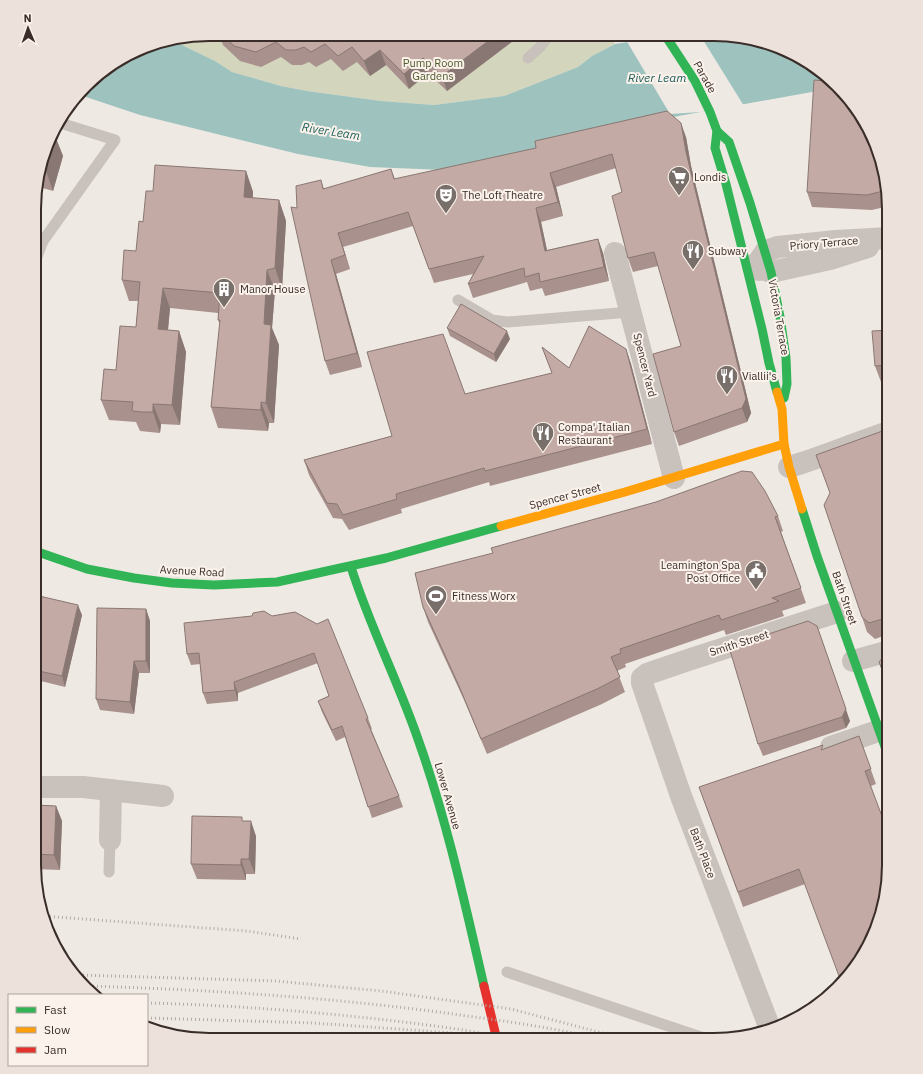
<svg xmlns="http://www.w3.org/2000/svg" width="923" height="1074" font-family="'IBM Plex Sans',sans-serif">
<rect width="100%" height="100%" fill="#efe9e3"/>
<!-- green -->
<polygon fill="#d3d5bc" points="209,34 611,35 615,44 592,56 578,67 504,96 434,105 381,101 307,91 281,86 232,72 215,61 182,45 166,41"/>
<!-- water -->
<polygon fill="#9ec3bf" points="651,35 737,36 811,64 834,88 651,121 444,170 370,167 298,154 140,115 80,95 94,77 153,43 166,41 182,45 215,61 232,72 281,86 307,91 381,101 434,105 504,96 578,67 592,56 615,44 635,41"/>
<!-- pier -->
<polygon fill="#efe9e3" points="645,35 700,35 744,106 715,111 670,114 626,40"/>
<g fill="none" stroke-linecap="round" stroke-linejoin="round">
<!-- lane -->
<g stroke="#c9c1bc" stroke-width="11">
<polyline points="528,58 540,47 549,35"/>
<polyline points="35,247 43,241 115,140 57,122"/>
<polyline points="35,262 43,241"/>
<polyline points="458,300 492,320 507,322 631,312"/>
<polyline points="109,872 110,840"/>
<polyline points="507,972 710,1040"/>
</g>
<!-- street -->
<g stroke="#c9c1bc" stroke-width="22">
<polyline points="615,253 674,478"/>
<polyline points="753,265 771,272 830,259 868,247"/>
<polyline points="759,270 761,258 766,251 778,247 836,241 889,238"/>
<path d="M789,467c34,-10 66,-24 100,-35"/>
<polyline points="853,661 889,651"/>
<polyline points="831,747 878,731"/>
<polyline points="34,787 83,787 163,796"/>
<polyline points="110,840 111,790"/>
<polyline points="769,1026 681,796 642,683 642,678 647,674 691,659 837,612"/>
</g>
<!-- fast -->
<g stroke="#30b455" stroke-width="9">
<polyline points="665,35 695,81 710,112 717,131 715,148 726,184 762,329 769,363 777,392"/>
<polyline points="717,131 729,142 750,203 771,272 780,317 786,358 787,384 784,398"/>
<polyline points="802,509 817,556 889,758"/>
<polyline points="35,551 87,569 134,578 172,583 214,585 277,582 386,558 501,526"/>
<path d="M351,567c19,60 48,116 68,175 28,79 46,162 65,244"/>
</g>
<!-- slow -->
<g stroke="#ff9f0a" stroke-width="9">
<polyline points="777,392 782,409 784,444 789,467 802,509"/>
<polyline points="501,526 625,492 784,444"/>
</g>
<!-- jam -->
<polyline stroke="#e5322d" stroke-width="9" points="484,986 497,1040"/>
<!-- rail -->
<g stroke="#b1aaa6" stroke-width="3" stroke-dasharray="1 3" stroke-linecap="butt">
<polyline points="42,916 247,931 301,939"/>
<polyline points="79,975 276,981 381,991 511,1009 629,1040"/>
<path d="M89,986c127,4 253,12 378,30 46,6 92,13 138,24"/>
<path d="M147,1003c80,2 160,8 239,17 43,5 86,10 128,20"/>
<polyline points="147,1018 314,1023 453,1033"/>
</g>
</g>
<!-- wall -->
<g fill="#a9928d">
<polygon points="219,34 521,35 447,91 428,73 409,89 386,65 370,76 357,62 343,71 331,59 316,67 309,62 302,65 292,65 281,57 261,67 240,61 223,45"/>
<polygon points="53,135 55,136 63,156 53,191 36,186"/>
<polygon points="686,137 691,166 751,413 747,422 679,446 674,432 681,346 658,266 633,272 628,258 622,192 616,168 556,187 563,216 541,222 547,250 598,239 603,253 609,281 545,296 542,288 530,291 527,282 473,298 468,284 473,274 434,283 413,226 343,247 350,269 336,274 362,367 330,375 325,361 297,208 321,180 324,189 391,169 395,179"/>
<polygon points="883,164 889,206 872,210 812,207 807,192"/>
<polygon points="246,171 253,192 253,198 279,200 286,221 282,289 275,290 272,328 279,345 274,423 269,423 268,431 218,428 211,407 220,325 218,320 218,313 170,308 168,330 179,331 186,352 180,425 161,424 160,433 140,431 136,422 109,420 101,400 116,370 136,327 138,301 129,301 122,280 136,251 143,222 153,191"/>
<polygon points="447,328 510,339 496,362 450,336"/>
<polygon points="889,330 889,381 881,382 875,366"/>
<polygon points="542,347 569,368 626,349 631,364 652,444 490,486 489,482 401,509 402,513 349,530 342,519 333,518 309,475 304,460 392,436 465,394 552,373"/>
<polygon points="889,428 889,634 875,639 867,632 862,617 888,429"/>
<polygon points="656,502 778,516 783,531 781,532 806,603 782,611 784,616 726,635 724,630 625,664 626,667 617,671 625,692 602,704 487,754 464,700 428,622 423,607 493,553"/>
<polygon points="35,595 82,615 65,687 37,680 36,677 34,677"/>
<polygon points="146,609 150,621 150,673 139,673 134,714 100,710 96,699"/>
<polygon points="295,612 368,718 372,729 371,729 399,796 403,807 372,818 345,737 336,741 322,712 318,701 329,696 318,663 238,693 238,701 207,704 203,693 200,664 191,665 187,654 272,616"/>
<polygon points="729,647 850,721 846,728 763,756 758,744"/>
<polygon points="889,654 889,689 879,662"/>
<polygon points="859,736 876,784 871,786 805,884 743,907 699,787 825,749"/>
<polygon points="34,805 56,806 62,821 60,870 34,869"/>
<polygon points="243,821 256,836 255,874 246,874 246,880 197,879 191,864"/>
</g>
<!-- shaded-wall -->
<g fill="#897773">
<polygon points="496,35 521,35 447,91 442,76"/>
<polygon points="380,50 386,65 370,76 364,61"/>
<polygon points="423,58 428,73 409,89 404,74"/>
<polygon points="681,123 686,137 691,166 751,413 747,422 742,408 686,152"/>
<polygon points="55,136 63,156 53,191 46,171"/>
<polygon points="246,171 253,192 251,218 244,197"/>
<polygon points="550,173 556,187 563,216 558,202"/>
<polygon points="279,200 286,221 282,289 275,268"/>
<polygon points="536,208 541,222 550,265 545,251"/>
<polygon points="338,233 343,247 350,269 345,255"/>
<polygon points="598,239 603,253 609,281 604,267"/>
<polygon points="331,260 336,274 362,367 357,353"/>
<polygon points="267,270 275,290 272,328 279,345 274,423 266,403 264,324"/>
<polygon points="163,288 170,308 166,350 158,329"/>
<polygon points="179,331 186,352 180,425 172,405"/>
<polygon points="507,331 510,339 496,362 494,354"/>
<polygon points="626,349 631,364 652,444 647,429"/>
<polygon points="261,402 269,423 268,431 261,410"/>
<polygon points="153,404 161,424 160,433 153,412"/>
<polygon points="78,605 82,615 65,687 62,676"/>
<polygon points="146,609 150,621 150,673 146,661"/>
<polygon points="817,626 850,721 846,728 842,717"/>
<polygon points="134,661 139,673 134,714 130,702"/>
<polygon points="234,682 238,693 238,701 235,690"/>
<polygon points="56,806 62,821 60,870 54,855"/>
<polygon points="251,821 256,836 255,874 249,859"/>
<polygon points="241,859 246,874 246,880 241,865"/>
</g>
<!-- building -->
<g fill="#c4aaa4" stroke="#897773">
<polygon points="222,34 496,35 442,76 423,58 404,74 380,50 364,61 352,47 338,56 325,44 311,52 304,47 296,50 286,50 276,42 256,52 234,46"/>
<polygon points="814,80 827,81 865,121 883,164 887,190 867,195 807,192"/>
<polygon points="667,111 681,123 686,152 746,399 742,408 674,432 653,354 681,346 654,252 628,258 612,196 622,192 612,154 550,173 558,202 536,208 545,251 598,239 604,267 540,282 539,273 525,277 524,268 468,284 484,256 429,269 408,212 338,233 345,255 331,260 357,353 325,361 291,207 297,208 296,186 321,180 323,189 391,169 394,179 536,148 535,141"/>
<polygon points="53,135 55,136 46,171 41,170"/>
<polygon points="155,165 246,171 244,197 279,200 275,268 267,270 264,324 271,325 266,403 261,402 261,410 211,407 220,320 218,320 220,293 163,288 158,329 179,331 172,405 153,404 153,412 142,412 132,411 133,402 101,400 104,369 116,370 120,326 136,327 140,282 122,280 124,250 136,251 139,221 143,222 146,191 153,191"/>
<polygon points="461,304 507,331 494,354 447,328"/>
<polygon points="589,326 626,349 647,429 485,471 484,468 396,494 397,499 343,515 337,504 327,503 304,460 392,436 367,352 443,334 465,394 552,373 542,347 569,368"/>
<polygon points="889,330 889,365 875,366 872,331"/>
<polygon points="889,428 889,617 869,623 862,617 824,505 830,493 816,455 888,429"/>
<polygon points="742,471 752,472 765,491 778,516 775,517 801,588 772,598 779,601 721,620 719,615 620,649 621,653 611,657 620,677 597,689 481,739 459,686 423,607 415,573 493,553 491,548 656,502"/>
<polygon points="35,595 78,605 62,676 34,670"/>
<polygon points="97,608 146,609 146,661 134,661 130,702 96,699"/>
<polygon points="264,611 272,616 295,612 317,624 328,619 368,718 366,719 399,796 368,807 342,726 332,730 318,701 329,696 314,653 234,682 235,690 203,693 199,653 187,654 184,623 252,616 253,613"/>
<polygon points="808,621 817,626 846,709 842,717 758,744 729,647"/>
<polygon points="889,654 889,687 879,662 885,655"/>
<polygon points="859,736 871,769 865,771 889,835 889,876 865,953 842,984 799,869 738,892 699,787 823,745 821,750"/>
<polygon points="34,805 56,806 54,855 34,854"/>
<polygon points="192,816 242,817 242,821 251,821 249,859 241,859 241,865 191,864"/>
</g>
<!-- icons -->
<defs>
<g id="supermarket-pin" transform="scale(1.15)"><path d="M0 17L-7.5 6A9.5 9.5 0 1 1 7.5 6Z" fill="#796f6a" stroke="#fbf2eb"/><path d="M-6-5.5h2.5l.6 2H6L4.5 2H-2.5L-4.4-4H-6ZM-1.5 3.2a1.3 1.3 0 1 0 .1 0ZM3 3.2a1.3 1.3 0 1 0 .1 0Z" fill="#fff"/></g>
<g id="theatre-pin" transform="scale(1.15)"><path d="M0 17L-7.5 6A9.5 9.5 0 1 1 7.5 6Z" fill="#796f6a" stroke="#fbf2eb"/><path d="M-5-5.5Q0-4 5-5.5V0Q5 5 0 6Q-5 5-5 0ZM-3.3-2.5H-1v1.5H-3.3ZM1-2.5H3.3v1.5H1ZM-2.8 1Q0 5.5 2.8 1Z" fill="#fff"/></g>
<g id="restaurant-pin" transform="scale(1.15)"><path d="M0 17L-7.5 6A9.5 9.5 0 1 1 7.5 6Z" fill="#796f6a" stroke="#fbf2eb"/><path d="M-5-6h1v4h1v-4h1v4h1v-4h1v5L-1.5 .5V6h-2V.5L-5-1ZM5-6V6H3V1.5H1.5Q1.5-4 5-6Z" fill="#fff"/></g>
<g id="building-pin" transform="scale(1.15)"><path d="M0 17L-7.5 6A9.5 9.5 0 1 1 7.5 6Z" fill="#796f6a" stroke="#fbf2eb"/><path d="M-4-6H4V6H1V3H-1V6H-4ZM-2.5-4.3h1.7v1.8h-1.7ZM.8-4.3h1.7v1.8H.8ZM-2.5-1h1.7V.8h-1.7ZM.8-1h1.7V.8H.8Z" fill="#fff"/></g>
<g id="civic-pin" transform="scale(1.15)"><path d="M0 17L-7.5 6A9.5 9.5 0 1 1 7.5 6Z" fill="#796f6a" stroke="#fbf2eb"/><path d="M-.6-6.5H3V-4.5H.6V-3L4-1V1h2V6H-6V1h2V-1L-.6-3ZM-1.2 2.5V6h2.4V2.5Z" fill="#fff"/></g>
<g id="stadium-pin" transform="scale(1.15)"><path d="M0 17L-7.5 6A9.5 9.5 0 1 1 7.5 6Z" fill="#796f6a" stroke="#fbf2eb"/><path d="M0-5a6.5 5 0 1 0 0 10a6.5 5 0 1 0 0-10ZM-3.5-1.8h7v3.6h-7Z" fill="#fff"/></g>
</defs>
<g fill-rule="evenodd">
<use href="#supermarket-pin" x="679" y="177"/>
<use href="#theatre-pin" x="446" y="195"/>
<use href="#restaurant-pin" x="693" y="251"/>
<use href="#building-pin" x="224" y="289"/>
<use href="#restaurant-pin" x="727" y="376"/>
<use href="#restaurant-pin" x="543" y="433"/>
<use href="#civic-pin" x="756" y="571"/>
<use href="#stadium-pin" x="436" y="596"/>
</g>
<g text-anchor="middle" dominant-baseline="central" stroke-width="4" stroke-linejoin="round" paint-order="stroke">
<!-- park labels -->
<g font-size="11" fill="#4e5a2b" stroke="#fbf2eb">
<text x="433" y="63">Pump Room<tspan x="433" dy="13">Gardens</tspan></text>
</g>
<!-- street labels -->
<g font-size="11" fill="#3a2d29" stroke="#fbf2eb">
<text transform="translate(705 77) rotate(61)">Parade</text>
<text transform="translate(824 243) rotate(-5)">Priory Terrace</text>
<text transform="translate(779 317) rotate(80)">Victoria Terrace</text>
<text transform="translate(645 365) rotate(76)">Spencer Yard</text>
<text transform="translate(565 496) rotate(-15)">Spencer Street</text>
<text transform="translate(192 571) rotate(3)">Avenue Road</text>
<text transform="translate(845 598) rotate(71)">Bath Street</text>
<text transform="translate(739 643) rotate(-18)">Smith Street</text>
<text transform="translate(448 796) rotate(74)">Lower Avenue</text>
<text transform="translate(703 853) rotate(69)">Bath Place</text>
</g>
<!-- poi labels -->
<g font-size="11" fill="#3a2d29" stroke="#fbf2eb" text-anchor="start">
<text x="694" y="177">Londis</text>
<text x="462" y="195">The Loft Theatre</text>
<text x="708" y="251">Subway</text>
<text x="240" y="289">Manor House</text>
<text x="742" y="376">Viallii's</text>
<text x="558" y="427">Compa' Italian<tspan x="558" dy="13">Restaurant</tspan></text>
<text x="740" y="565" text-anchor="end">Leamington Spa<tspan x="740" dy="13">Post Office</tspan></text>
<text x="452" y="596">Fitness Worx</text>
</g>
<!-- water labels -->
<g font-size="12" font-style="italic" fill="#1c5f5c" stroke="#fbf2eb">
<text x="657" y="77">River Leam</text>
<text transform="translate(331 131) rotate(9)">River Leam</text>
</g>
</g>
<!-- crop -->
<path d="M0 0H923V1074H0ZM209 41H714A168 168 0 0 1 882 209V865A168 168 0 0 1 714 1033H209A168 168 0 0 1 41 865V209A168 168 0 0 1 209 41Z" fill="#ece2db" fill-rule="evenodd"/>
<path fill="none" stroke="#3a2d29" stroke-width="2" d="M209 41H714A168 168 0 0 1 882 209V865A168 168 0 0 1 714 1033H209A168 168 0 0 1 41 865V209A168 168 0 0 1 209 41Z"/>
<!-- legend -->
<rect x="8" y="994" width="140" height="72" fill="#fbf2eb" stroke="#aea39d"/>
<rect x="16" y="1007" width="20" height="6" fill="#30b455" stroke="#aea39d"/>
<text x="44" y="1014" font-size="12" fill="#3a2d29">Fast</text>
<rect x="16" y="1027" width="20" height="6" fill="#ff9f0a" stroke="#aea39d"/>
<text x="44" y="1034" font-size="12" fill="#3a2d29">Slow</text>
<rect x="16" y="1047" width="20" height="6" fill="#e5322d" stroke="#aea39d"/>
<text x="44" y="1054" font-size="12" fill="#3a2d29">Jam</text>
<!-- north arrow -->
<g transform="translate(28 28) rotate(358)" stroke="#fbf2eb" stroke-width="3" paint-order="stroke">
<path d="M0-3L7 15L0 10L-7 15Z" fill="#3a2d29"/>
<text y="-6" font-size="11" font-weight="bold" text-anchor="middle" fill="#3a2d29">N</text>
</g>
</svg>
